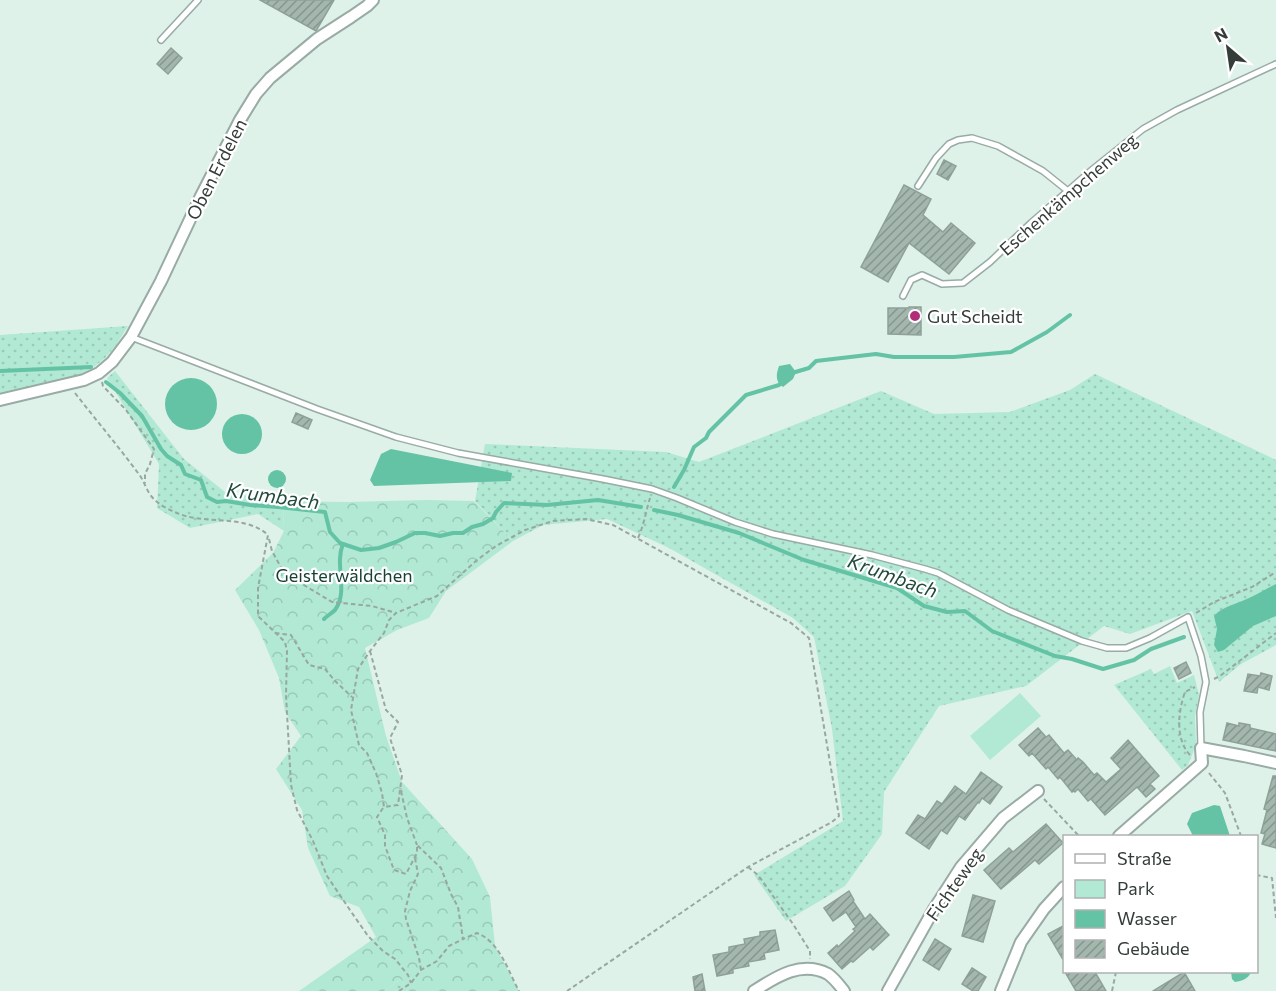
<svg xmlns="http://www.w3.org/2000/svg" width="1276" height="991" font-family="Commissioner,sans-serif">
<defs>
<pattern id="green-dots" width="8" height="8" patternUnits="userSpaceOnUse" patternTransform="scale(1.5)"><rect width="8" height="8" fill="#b1e9d4"/><path d="M2 2h.1M6 6h.1" fill="none" stroke="#99c9b7" stroke-width="1.8" stroke-linecap="round"/></pattern>
<pattern id="forest-crowns" width="20" height="18" patternUnits="userSpaceOnUse" patternTransform="scale(1.5)"><rect width="20" height="18" fill="#b1e9d4"/><path d="M2 6a3 3 0 1 1 6 0M12 15a3 3 0 1 1 6 0" fill="none" stroke="#99c9b7"/></pattern>
<pattern id="building-hatch" width="6" height="6" patternUnits="userSpaceOnUse" patternTransform="scale(1.5)"><rect width="6" height="6" fill="#a4b7af"/><path d="M-1 1l2-2M0 6l6-6M5 7l2-2" fill="none" stroke="#86968f"/></pattern>
</defs>
<rect width="100%" height="100%" fill="#def2ea"/>
<!-- green -->
<g fill="url(#green-dots)">
<polygon points="128,326 116,345 104,359 82,376 0,397 0,335"/>
<polygon points="115,371 184,459 225,492 283,501 284,531 258,514 190,528 157,508 159,464 107,378"/>
<polygon points="1095,374 1276,460 1276,645 1241,664 1219,682 1192,611 1130,634 1104,626 1026,686 939,706 884,792 882,834 845,886 786,921 754,875 843,821 832,729 814,637 793,618 669,548 607,519 543,525 513,541 475,501 485,444 666,452 699,462 881,391 934,414 1010,412 1070,390"/>
<polygon points="1170,666 1177,683 1194,675 1199,695 1195,717 1196,745 1188,765 1182,770 1114,685 1151,669 1154,674"/>
<polygon points="401,979 408,991 384,991"/>
</g>
<!-- forest -->
<polygon fill="url(#forest-crowns)" points="427,500 474,501 513,541 446,591 429,618 397,630 365,648 386,736 402,782 472,859 490,897 495,946 519,991 408,991 401,979 384,991 299,991 376,937 359,907 330,896 308,848 302,810 276,769 301,736 285,712 279,678 259,630 235,590 273,553 284,531 283,501 346,502"/>
<!-- pitch -->
<polygon fill="#b1e9d4" points="1020,693 1041,716 990,760 970,736"/>
<!-- water -->
<g fill="#65c3a5">
<path d="M790,364l6,8 -3,7 -10,8c-8,-5 -7,-13 -4,-21z"/>
<circle cx="191" cy="404" r="26"/>
<circle cx="242" cy="434" r="20"/>
<polygon points="391,449 512,473 511,481 374,486 370,480 381,454"/>
<circle cx="277" cy="479" r="9"/>
<path d="M1276,584v32l-23,10 -29,24 -6,2 -4,-7 3,-16 -3,-13c9,-10 23,-12 35,-18 9,-4 18,-10 27,-14z"/>
<polygon points="1214,805 1220,806 1230,836 1193,836 1187,824 1192,813"/>
<path d="M1231,972h20c-3,7 -9,9 -16,10l-3,-3z"/>
</g>
<g fill="none" stroke-linecap="round" stroke-linejoin="round">
<!-- stream -->
<g stroke="#65c3a5" stroke-width="4">
<polyline points="0,371 91,367"/>
<polyline points="792,373 809,368 816,361 876,354 894,357 954,357 1011,352 1047,332 1070,315"/>
<polyline points="106,382 120,393 142,416 161,449 167,456 181,465 185,474 201,480 207,497 217,502 226,501 250,505 278,507 325,512 330,532 340,543 361,550 379,548 396,542 415,533 425,533 440,536 453,533 463,533 472,527 483,524 493,518 496,512 504,503 547,505 598,500 641,507"/>
<polyline points="674,487 684,470 694,447 706,438 709,432 746,395 779,385 782,382"/>
<polyline points="654,510 678,515 739,533 804,560 897,588 924,606 947,612 965,611 992,631 1055,656 1072,659 1103,669 1134,660 1151,649 1184,637"/>
<path d="M324,619c3,-3 8,-6 11,-9 14,-19 -1,-45 8,-66"/>
</g>
</g>
<!-- building -->
<g fill="url(#building-hatch)" stroke="#8ea199" stroke-width="1.5">
<polygon points="260,0 334,0 316,31"/>
<polygon points="171,48 182,58 168,74 157,64"/>
<polygon points="944,160 956,166 948,180 937,174"/>
<polygon points="904,185 931,199 923,215 943,232 951,223 975,243 949,274 909,243 888,282 861,267"/>
<polygon points="909,307 921,307 921,335 888,334 888,308 909,308"/>
<polygon points="296,413 312,420 308,429 292,422"/>
<polygon points="1186,662 1191,673 1179,679 1174,668"/>
<polygon points="1261,673 1272,676 1269,690 1258,687 1257,693 1244,691 1248,674 1260,676"/>
<polygon points="1227,723 1239,726 1239,723 1250,725 1250,728 1276,734 1276,751 1223,740"/>
<polygon points="1038,728 1046,737 1049,735 1064,753 1068,750 1077,760 1078,758 1083,762 1094,775 1097,773 1106,782 1121,769 1111,758 1128,740 1159,776 1150,784 1155,789 1146,797 1137,787 1105,815 1091,799 1088,801 1078,789 1075,792 1074,791 1072,792 1060,777 1058,779 1048,767 1046,769 1032,753 1029,756 1019,745"/>
<polygon points="981,772 1002,787 990,804 982,798 979,803 978,802 965,820 959,816 947,834 941,830 929,849 906,833 918,815 925,819 937,801 942,804 955,786 966,794"/>
<polygon points="1273,776 1276,776 1276,848 1262,844 1265,834 1261,833 1267,810 1264,809"/>
<polygon points="1046,824 1063,843 1039,864 1035,860 1001,889 984,870 1009,848 1013,852"/>
<polygon points="849,891 854,900 853,901 865,919 870,914 889,935 873,950 870,947 853,962 851,961 842,969 828,953 837,945 838,947 855,931 853,929 856,927 846,912 833,921 824,908"/>
<polygon points="973,895 995,901 983,942 962,936"/>
<polygon points="1065,925 1065,963 1048,934"/>
<polygon points="775,930 779,950 764,953 765,959 748,962 749,966 733,969 733,973 717,976 713,955 729,952 729,947 745,944 744,939 760,936 760,932"/>
<polygon points="935,939 951,949 939,970 923,960"/>
<polygon points="972,968 986,977 978,991 973,991 962,984"/>
<polygon points="1065,972 1095,972 1106,991 1076,991"/>
<polygon points="1184,972 1195,991 1153,991"/>
<polygon points="702,974 705,991 695,991 693,977"/>
</g>
<g fill="none" stroke-linecap="round" stroke-linejoin="round">
<!-- lane casing -->
<g stroke="#98aba4" stroke-width="8">
<g id="lane">
<polyline points="161,40 198,0"/>
<polyline points="918,186 936,158 949,144 958,140 972,138 998,146 1043,171 1068,191"/>
<polyline points="903,296 911,280 922,275 942,284 963,283 990,262 1031,223 1093,169 1143,129 1177,110 1276,64"/>
<polyline points="131,337 317,409 396,437 458,453 603,479 652,489 677,498 735,522 773,534 872,555 925,569 938,573 1008,610 1082,641 1107,648 1126,648 1150,638 1188,617 1201,656 1206,682 1200,712 1201,748"/>
</g>
</g>
<!-- street casing -->
<g stroke="#98aba4" stroke-width="14">
<g id="street">
<polyline points="0,400 84,380 99,373 112,362 131,337 161,281 201,196 240,120 256,94 270,78 317,39 351,17 367,6 373,0"/>
<polyline points="1119,836 1202,763 1201,748 1244,756 1276,763"/>
<path d="M754,991c22,-14 47,-31 74,-17 6,4 12,12 16,17"/>
<polyline points="888,991 934,909 961,867 1003,818 1038,791"/>
<polyline points="1001,991 1021,942 1044,909 1064,887"/>
</g>
</g>
<!-- path -->
<g stroke="#98a7a1" stroke-width="2" stroke-dasharray="4.5 3" stroke-linecap="butt">
<polyline points="102,382 103,386 126,410 154,449 150,464 145,474 145,483"/>
<path d="M75,393c21,27 43,53 63,80 6,7 8,17 14,24 6,7 15,12 23,15 28,14 69,1 93,23l-10,53v28l27,26 2,9 -1,44 5,90 6,25 16,31 14,35 25,37 16,23 15,15 12,8 13,16 3,8"/>
<path d="M638,538c6,-13 8,-27 12,-40"/>
<polyline points="269,539 272,551 284,573 332,602 372,606 396,613"/>
<polyline points="1196,613 1214,602 1252,587 1276,572"/>
<polyline points="275,633 291,635 309,665 325,669 335,681 352,697"/>
<polyline points="370,651 386,710 398,722 390,738 402,775 398,805 384,807 382,793 376,773 367,753 359,745 351,710 358,669 370,651 384,633 389,620 396,613 437,596 477,560 496,546 525,530 553,521 586,519 613,525 791,623 809,638 839,816 832,822 748,867 567,991"/>
<polyline points="1214,679 1220,676 1276,633"/>
<path d="M1190,755c-15,-16 -12,-43 -5,-63l10,-5"/>
<polyline points="1209,773 1225,793 1241,836"/>
<polyline points="401,791 407,818 417,845"/>
<polyline points="1044,799 1079,836"/>
<path d="M383,808l-6,9 8,18v11l9,24 12,4 11,-21v-8l24,23 10,26 7,13 5,32 14,-6c23,9 31,38 42,58"/>
<polyline points="415,858 418,874 410,891 405,911 406,919 419,958 421,970"/>
<polyline points="748,867 758,875 793,924 810,951 810,959"/>
<polyline points="1256,875 1272,878 1276,918"/>
<polyline points="399,991 411,983 421,970 437,961 449,946 463,939"/>
<polyline points="1112,991 1116,972"/>
</g>
<!-- lane -->
<use href="#lane" stroke="#fff" stroke-width="5"/>
<!-- street -->
<use href="#street" stroke="#fff" stroke-width="10"/>
</g>
<!-- markers -->
<circle fill="#b02e78" stroke="#fff" stroke-width="2" cx="915" cy="316" r="6"/>
<g text-anchor="middle" dominant-baseline="central" stroke-width="4.5" stroke-linejoin="round" paint-order="stroke">
<!-- street labels -->
<g font-size="18" fill="#353d3a" stroke="#fff">
<text transform="translate(216 169) rotate(-63)">Oben Erdelen</text>
<text transform="translate(1068 194) rotate(-41)">Eschenkämpchenweg</text>
<text transform="translate(954 884) rotate(-55)">Fichteweg</text>
</g>
<!-- poi labels -->
<g font-size="18" fill="#353d3a" stroke="#fff" text-anchor="start">
<text x="927" y="316">Gut Scheidt</text>
</g>
<!-- park labels -->
<g font-size="18" fill="#164134" stroke="#fff">
<text x="344" y="575">Geisterwäldchen</text>
</g>
<!-- water labels -->
<g font-size="20" font-style="italic" fill="#224b3e" stroke="#fff">
<text transform="translate(273 495) rotate(8)">Krumbach</text>
<text transform="translate(893 575) rotate(20)">Krumbach</text>
</g>
</g>
<!-- legend -->
<rect x="1063" y="835" width="195" height="138" fill="#ffffff" stroke="#aeb1b0" stroke-width="1.5"/>
<rect x="1075" y="854" width="30" height="9" fill="#ffffff" stroke="#aeb1b0" stroke-width="1.5"/>
<text x="1117" y="865" font-size="18" fill="#353d3a">Straße</text>
<rect x="1075" y="880" width="30" height="18" fill="#b1e9d4" stroke="#aeb1b0" stroke-width="1.5"/>
<text x="1117" y="895" font-size="18" fill="#353d3a">Park</text>
<rect x="1075" y="910" width="30" height="18" fill="#65c3a5" stroke="#aeb1b0" stroke-width="1.5"/>
<text x="1117" y="925" font-size="18" fill="#353d3a">Wasser</text>
<rect x="1075" y="940" width="30" height="18" fill="url(#building-hatch)" stroke="#aeb1b0" stroke-width="1.5"/>
<text x="1117" y="955" font-size="18" fill="#353d3a">Gebäude</text>
<!-- north arrow -->
<g transform="translate(1228 48) rotate(331)" stroke="#ffffff" stroke-width="4.5" paint-order="stroke">
<path d="M0-4.5L10 22L0 15L-10 22Z" fill="#353d3a"/>
<text y="-9" font-size="16" font-weight="bold" text-anchor="middle" fill="#353d3a">N</text>
</g>
</svg>
